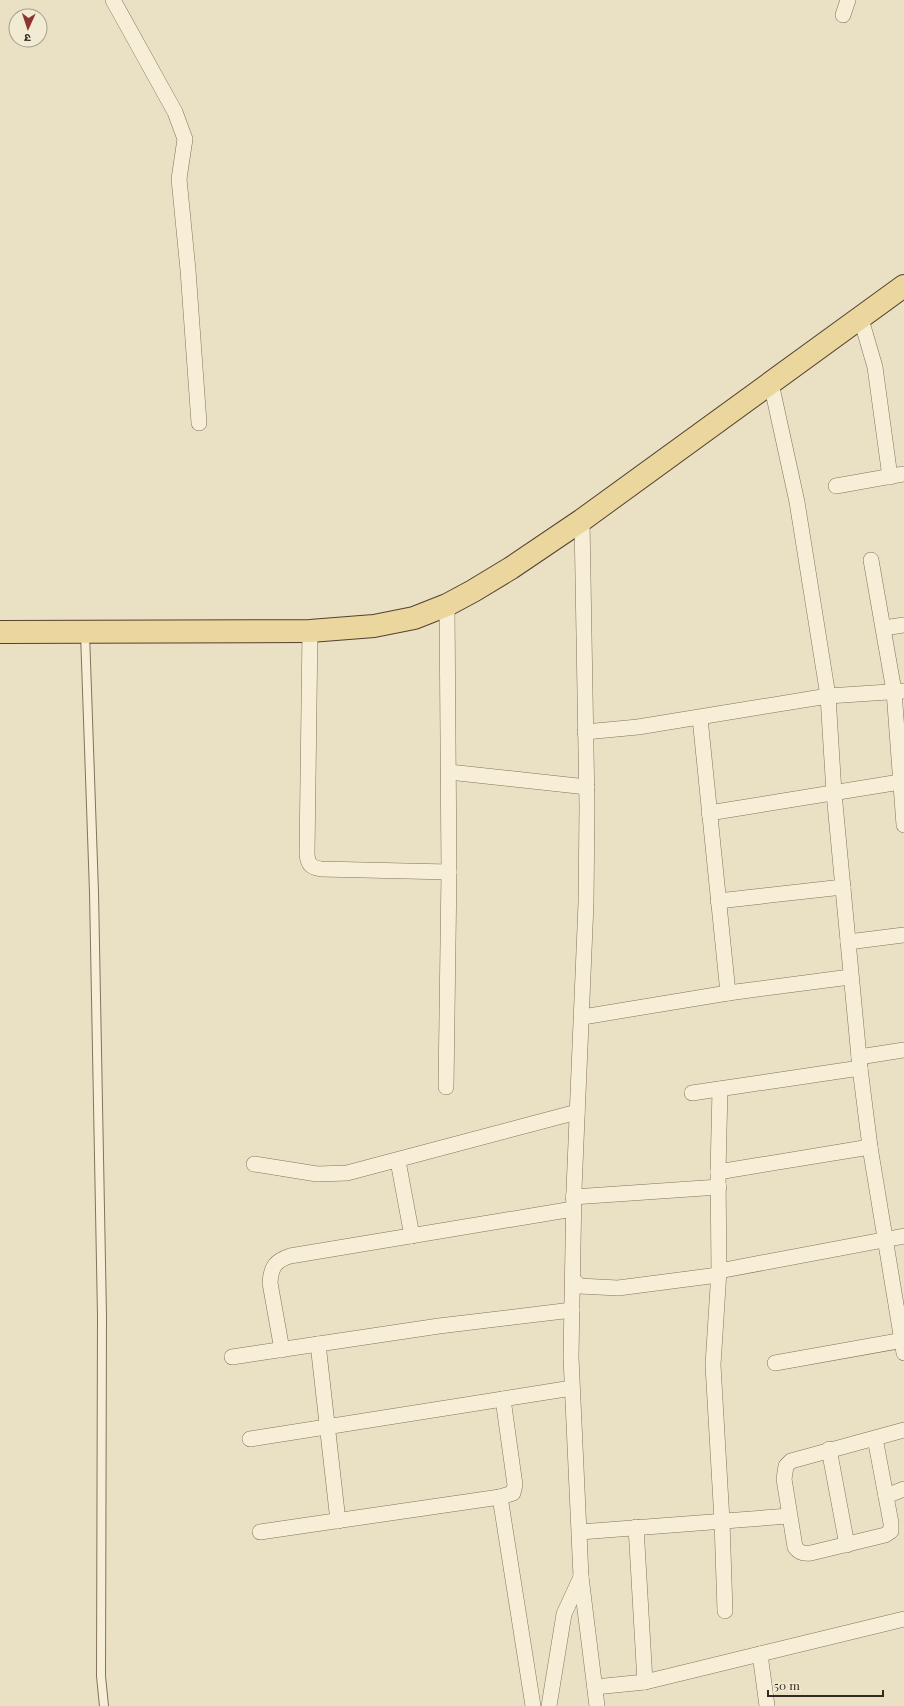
<svg xmlns="http://www.w3.org/2000/svg" width="904" height="1706" font-family="'Playfair Display','Noto Sans Devanagari',serif">
<rect width="100%" height="100%" fill="#eae1c4"/>
<g fill="none" stroke-linecap="round" stroke-linejoin="round">
<!-- lane casing -->
<g stroke="#83735c" stroke-width="10">
<polyline id="lane" points="85,633 94,892 102,1316 101,1676 104,1706"/>
</g>
<!-- street casing -->
<g stroke="#83735c" stroke-width="16">
<g id="street">
<polyline points="113,0 175,112 185,139 179,179 188,270 199,423"/>
<polyline points="843,15 848,0"/>
<polyline points="861,319 875,367 890,477"/>
<polyline points="771,383 797,502 828,696 834,793 860,1068 870,1147 904,1353"/>
<polyline points="836,486 904,474"/>
<polyline points="582,520 587,807 586,903 574,1190 571,1357 581,1577 597,1706"/>
<polyline points="871,560 894,691 904,825"/>
<polyline points="884,628 904,625"/>
<path d="M310,631l-3,223c1,11 4,13 14,15l128,3"/>
<polyline points="700,718 728,993"/>
<polyline points="585,732 638,727 828,696 904,691"/>
<polyline points="449,772 587,787"/>
<polyline points="709,813 900,782"/>
<polyline points="718,901 843,887"/>
<polyline points="848,942 904,935"/>
<polyline points="583,1017 728,993 850,977"/>
<polyline points="859,1057 904,1050"/>
<polyline points="446,1087 449,872 447,605"/>
<polyline points="720,1089 718,1172 719,1271 713,1365 722,1521 725,1611"/>
<polyline points="692,1093 860,1068"/>
<polyline points="398,1161 412,1236"/>
<polyline points="254,1164 317,1174 347,1173 577,1112"/>
<polyline points="718,1172 870,1147"/>
<polyline points="573,1197 719,1187"/>
<polyline points="573,1279 579,1286 618,1288 718,1275 719,1271 904,1236"/>
<polyline points="318,1344 338,1521"/>
<path d="M282,1350l-12,-67c1,-16 5,-22 20,-27l283,-47"/>
<polyline points="232,1357 439,1326 572,1310"/>
<polyline points="775,1363 904,1340"/>
<path d="M875,1438l16,85v8l-6,4 -74,18c-7,1 -12,0 -16,-6l-11,-68 2,-13 5,-5 113,-31"/>
<polyline points="250,1439 572,1388"/>
<polyline points="829,1449 847,1545"/>
<polyline points="886,1496 904,1489"/>
<polyline points="500,1497 533,1706"/>
<polyline points="636,1527 645,1682"/>
<polyline points="260,1532 500,1497 513,1493 515,1485 503,1399"/>
<polyline points="580,1532 789,1516"/>
<polyline points="760,1654 767,1706"/>
<polyline points="595,1687 645,1682 904,1619"/>
<polyline points="549,1706 564,1614 581,1577"/>
</g>
</g>
<!-- primary casing -->
<g stroke="#514130" stroke-width="24">
<polyline id="primary" points="0,632 310,631 374,626 414,618 447,605 473,591 511,568 582,520 904,286"/>
</g>
<!-- lane -->
<use href="#lane" stroke="#f6eed6" stroke-width="8"/>
<!-- street -->
<use href="#street" stroke="#f6eed6" stroke-width="15"/>
<!-- primary -->
<use href="#primary" stroke="#ebd79e" stroke-width="22"/>
</g>
<!-- north arrow -->
<g transform="translate(28 28) rotate(183)"><circle r="19" fill="#f2ebd3" stroke="#a69e8b"/>
<path d="M0-3L7 15L0 10L-7 15Z" fill="#8d3531"/>
<text y="-6" font-size="11" font-weight="bold" text-anchor="middle" fill="#342a1f">उ</text>
</g>
<!-- scale -->
<path d="M768 1690v6h115v-6" fill="none" stroke="#342a1f" stroke-width="2"/>
<text x="774" y="1690" font-size="12" fill="#342a1f" stroke="#f2ebd3" stroke-width="3" paint-order="stroke">50 m</text>
</svg>
